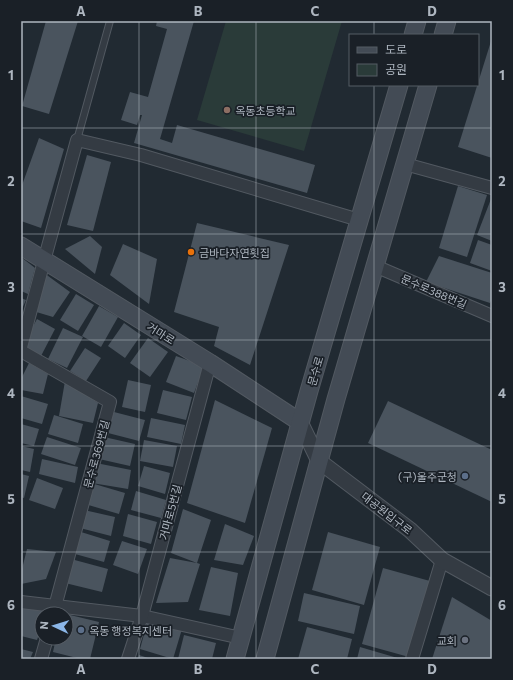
<svg xmlns="http://www.w3.org/2000/svg" width="513" height="680" font-family="Commissioner,'Noto Sans KR',sans-serif">
<rect width="100%" height="100%" fill="#212a32"/>
<!-- green -->
<polygon fill="#2a3b39" points="226,21 342,21 304,151 197,120"/>
<!-- building -->
<g fill="#4a545e">
<polygon points="46,21 78,21 49,114 22,106"/>
<polygon points="157,21 194,21 160,139 172,143 177,125 315,165 307,193 134,143 142,115 140,115 137,125 121,120 130,92 148,97 167,29 156,26"/>
<polygon points="492,38 492,158 458,147"/>
<polygon points="39,138 64,149 41,228 21,221 21,188"/>
<polygon points="87,155 111,162 93,231 67,225"/>
<polygon points="458,186 487,195 467,257 439,248"/>
<polygon points="491,199 492,199 492,241 477,235"/>
<polygon points="197,223 289,245 250,365 214,346 219,327 174,312"/>
<polygon points="90,236 102,247 95,274 65,249"/>
<polygon points="478,240 492,245 492,271 470,263"/>
<polygon points="123,244 157,259 149,304 110,275"/>
<polygon points="439,256 492,273 492,298 490,303 426,282"/>
<polygon points="21,257 35,268 28,294 21,291"/>
<polygon points="44,273 70,292 53,317 33,311"/>
<polygon points="76,294 94,305 78,331 60,320"/>
<polygon points="21,298 26,300 21,311"/>
<polygon points="99,306 118,317 101,347 82,336"/>
<polygon points="37,319 55,329 41,356 22,347"/>
<polygon points="124,323 141,335 125,358 108,346"/>
<polygon points="63,328 83,337 67,368 48,359"/>
<polygon points="148,338 168,352 150,377 130,363"/>
<polygon points="85,348 101,358 86,381 70,371"/>
<polygon points="176,356 204,366 194,393 166,382"/>
<polygon points="29,363 48,374 43,394 21,390 21,379"/>
<polygon points="128,380 151,385 145,412 122,407"/>
<polygon points="65,381 98,403 93,423 59,416"/>
<polygon points="163,390 192,397 186,420 157,413"/>
<polygon points="21,396 48,404 42,424 21,418"/>
<polygon points="215,400 272,428 245,523 187,503"/>
<polygon points="388,401 492,450 492,502 368,443"/>
<polygon points="114,412 145,420 139,441 108,433"/>
<polygon points="54,415 83,424 78,443 48,434"/>
<polygon points="151,418 185,425 181,444 147,437"/>
<polygon points="21,424 39,429 34,446 21,443"/>
<polygon points="47,437 81,448 75,465 41,454"/>
<polygon points="104,437 135,444 130,466 99,459"/>
<polygon points="144,440 177,446 173,467 140,461"/>
<polygon points="21,446 34,449 30,472 21,470"/>
<polygon points="42,459 78,467 75,483 39,474"/>
<polygon points="96,463 131,470 128,489 92,483"/>
<polygon points="144,466 170,473 165,494 138,486"/>
<polygon points="21,474 29,476 24,498 21,497"/>
<polygon points="37,478 63,488 55,509 29,500"/>
<polygon points="91,483 125,493 119,514 85,504"/>
<polygon points="136,491 166,500 161,518 131,510"/>
<polygon points="183,509 211,520 197,563 200,564 188,602 156,603 170,558 197,563 171,553"/>
<polygon points="84,510 115,517 111,536 80,528"/>
<polygon points="128,514 157,522 151,544 123,536"/>
<polygon points="225,524 254,536 243,565 214,560"/>
<polygon points="81,532 110,541 104,562 75,554"/>
<polygon points="328,532 380,547 364,605 312,590"/>
<polygon points="122,541 147,549 138,574 113,565"/>
<polygon points="27,549 56,552 46,579 21,584 21,573"/>
<polygon points="71,559 108,569 102,592 65,583"/>
<polygon points="211,567 238,573 230,616 199,610"/>
<polygon points="383,568 430,581 409,657 362,644"/>
<polygon points="304,593 360,606 354,634 298,621"/>
<polygon points="452,597 492,621 492,659 432,659"/>
<polygon points="21,607 48,609 46,614 42,614 42,626 37,640 21,636"/>
<polygon points="66,614 99,622 90,659 81,659 53,652 56,638 66,638"/>
<polygon points="148,620 182,629 173,659 140,649"/>
<polygon points="307,627 352,639 347,659 298,659"/>
<polygon points="184,635 216,643 212,659 178,659"/>
<polygon points="360,647 401,659 357,659"/>
<polygon points="21,649 33,652 30,659 21,659"/>
<polygon points="139,655 151,659 138,659"/>
</g>
<g fill="none" stroke-linecap="round" stroke-linejoin="round">
<!-- service casing -->
<g stroke="#525961" stroke-width="8">
<polyline id="service" points="77,140 110,21"/>
</g>
<!-- minor casing -->
<g stroke="#525961" stroke-width="14">
<g id="minor">
<polyline points="405,164 492,188"/>
<polyline points="375,266 492,316"/>
<polyline points="21,347 44,261 77,140 141,155 359,220"/>
<polyline points="21,351 110,402 53,614"/>
<polyline points="21,602 142,616 241,638"/>
<polyline points="41,659 47,638"/>
<polyline points="128,659 142,616 210,363"/>
<polyline points="412,659 442,560"/>
</g>
</g>
<!-- tertiary casing -->
<g stroke="#525961" stroke-width="17">
<polyline id="tertiary" points="300,422 319,461 410,530 442,560 492,588"/>
</g>
<!-- secondary casing -->
<g stroke="#525961" stroke-width="19">
<g id="secondary">
<polyline points="413,35 417,21"/>
<polyline points="443,35 447,21"/>
<polyline points="21,246 210,363 300,422"/>
<polyline points="235,659 309,391 399,85"/>
<polyline points="265,659 336,399 428,85"/>
</g>
</g>
<!-- service -->
<use href="#service" stroke="#343b43" stroke-width="6"/>
<!-- minor -->
<use href="#minor" stroke="#343b43" stroke-width="12"/>
<!-- tertiary -->
<use href="#tertiary" stroke="#343b43" stroke-width="15"/>
<!-- secondary -->
<use href="#secondary" stroke="#434b55" stroke-width="17"/>
</g>
<!-- grid -->
<path fill="none" stroke="#aeb6c0" stroke-width="1" stroke-opacity="0.55" d="M139,21v638M256,21v638M374,21v14M374,85v574M21,128h471M21,234h471M21,340h471M21,446h471M21,552h471"/>
<!-- markers -->
<circle fill="#8d6e63" stroke="#1a2027" stroke-width="1.5" cx="227" cy="110" r="4"/>
<circle fill="#e8710a" stroke="#1a2027" stroke-width="1.5" cx="191" cy="252" r="4"/>
<g fill="#5c6f8a" stroke="#1a2027" stroke-width="1.5">
<circle cx="465" cy="476" r="4"/>
<circle cx="81" cy="630" r="4"/>
</g>
<circle fill="#6b7280" stroke="#1a2027" stroke-width="1.5" cx="465" cy="640" r="4"/>
<g text-anchor="middle" dominant-baseline="central" stroke-width="3.5" stroke-linejoin="round" paint-order="stroke">
<!-- poi labels -->
<g font-size="11" fill="#aeb6c0" stroke="#1a2027" text-anchor="start">
<text x="235" y="110">옥동초등학교</text>
<text x="199" y="252">금바다자연횟집</text>
<text x="457" y="476" text-anchor="end">(구)울주군청</text>
<text x="89" y="630">옥동 행정복지센터</text>
<text x="457" y="640" text-anchor="end">교회</text>
</g>
<!-- street labels -->
<g font-size="11" fill="#aeb6c0" stroke="#1a2027">
<text transform="translate(434 291) rotate(23)">문수로388번길</text>
<text transform="translate(161 333) rotate(32)">거마로</text>
<text transform="translate(315 371) rotate(-74)">문수로</text>
<text transform="translate(96 454) rotate(-75)">문수로369번길</text>
<text transform="translate(170 512) rotate(-75)">거마로5번길</text>
<text transform="translate(387 513) rotate(38)">대공원입구로</text>
</g>
</g>
<!-- border -->
<rect width="513" height="680" fill="none" stroke="#1a2027" stroke-width="44"/>
<!-- legend -->
<rect x="349" y="34" width="130" height="52" fill="#1a2027" stroke="#555c64"/>
<rect x="357" y="47" width="20" height="6" fill="#434b55" stroke="#555c64"/>
<text x="385" y="54" font-size="12" fill="#aeb6c0">도로</text>
<rect x="357" y="64" width="20" height="12" fill="#2a3b39" stroke="#555c64"/>
<text x="385" y="74" font-size="12" fill="#aeb6c0">공원</text>
<!-- north arrow -->
<g transform="translate(54 626) rotate(274)"><circle r="19" fill="#1a2027" stroke="#555c64"/>
<path d="M0-3L7 15L0 10L-7 15Z" fill="#8bb6e8"/>
<text y="-6" font-size="11" font-weight="bold" text-anchor="middle" fill="#aeb6c0">N</text>
</g>
<rect x="22" y="22" width="469" height="636" fill="none" stroke="#aeb6c0" stroke-width="1.5"/>
<g font-size="13" text-anchor="middle" font-weight="bold" fill="#aeb6c0">
<text x="81" y="16">A</text>
<text x="198" y="16">B</text>
<text x="315" y="16">C</text>
<text x="432" y="16">D</text>
<text x="11" y="80">1</text>
<text x="502" y="80">1</text>
<text x="11" y="186">2</text>
<text x="502" y="186">2</text>
<text x="11" y="292">3</text>
<text x="502" y="292">3</text>
<text x="11" y="398">4</text>
<text x="502" y="398">4</text>
<text x="11" y="504">5</text>
<text x="502" y="504">5</text>
<text x="11" y="610">6</text>
<text x="502" y="610">6</text>
<text x="81" y="674">A</text>
<text x="198" y="674">B</text>
<text x="315" y="674">C</text>
<text x="432" y="674">D</text>
</g>
</svg>
